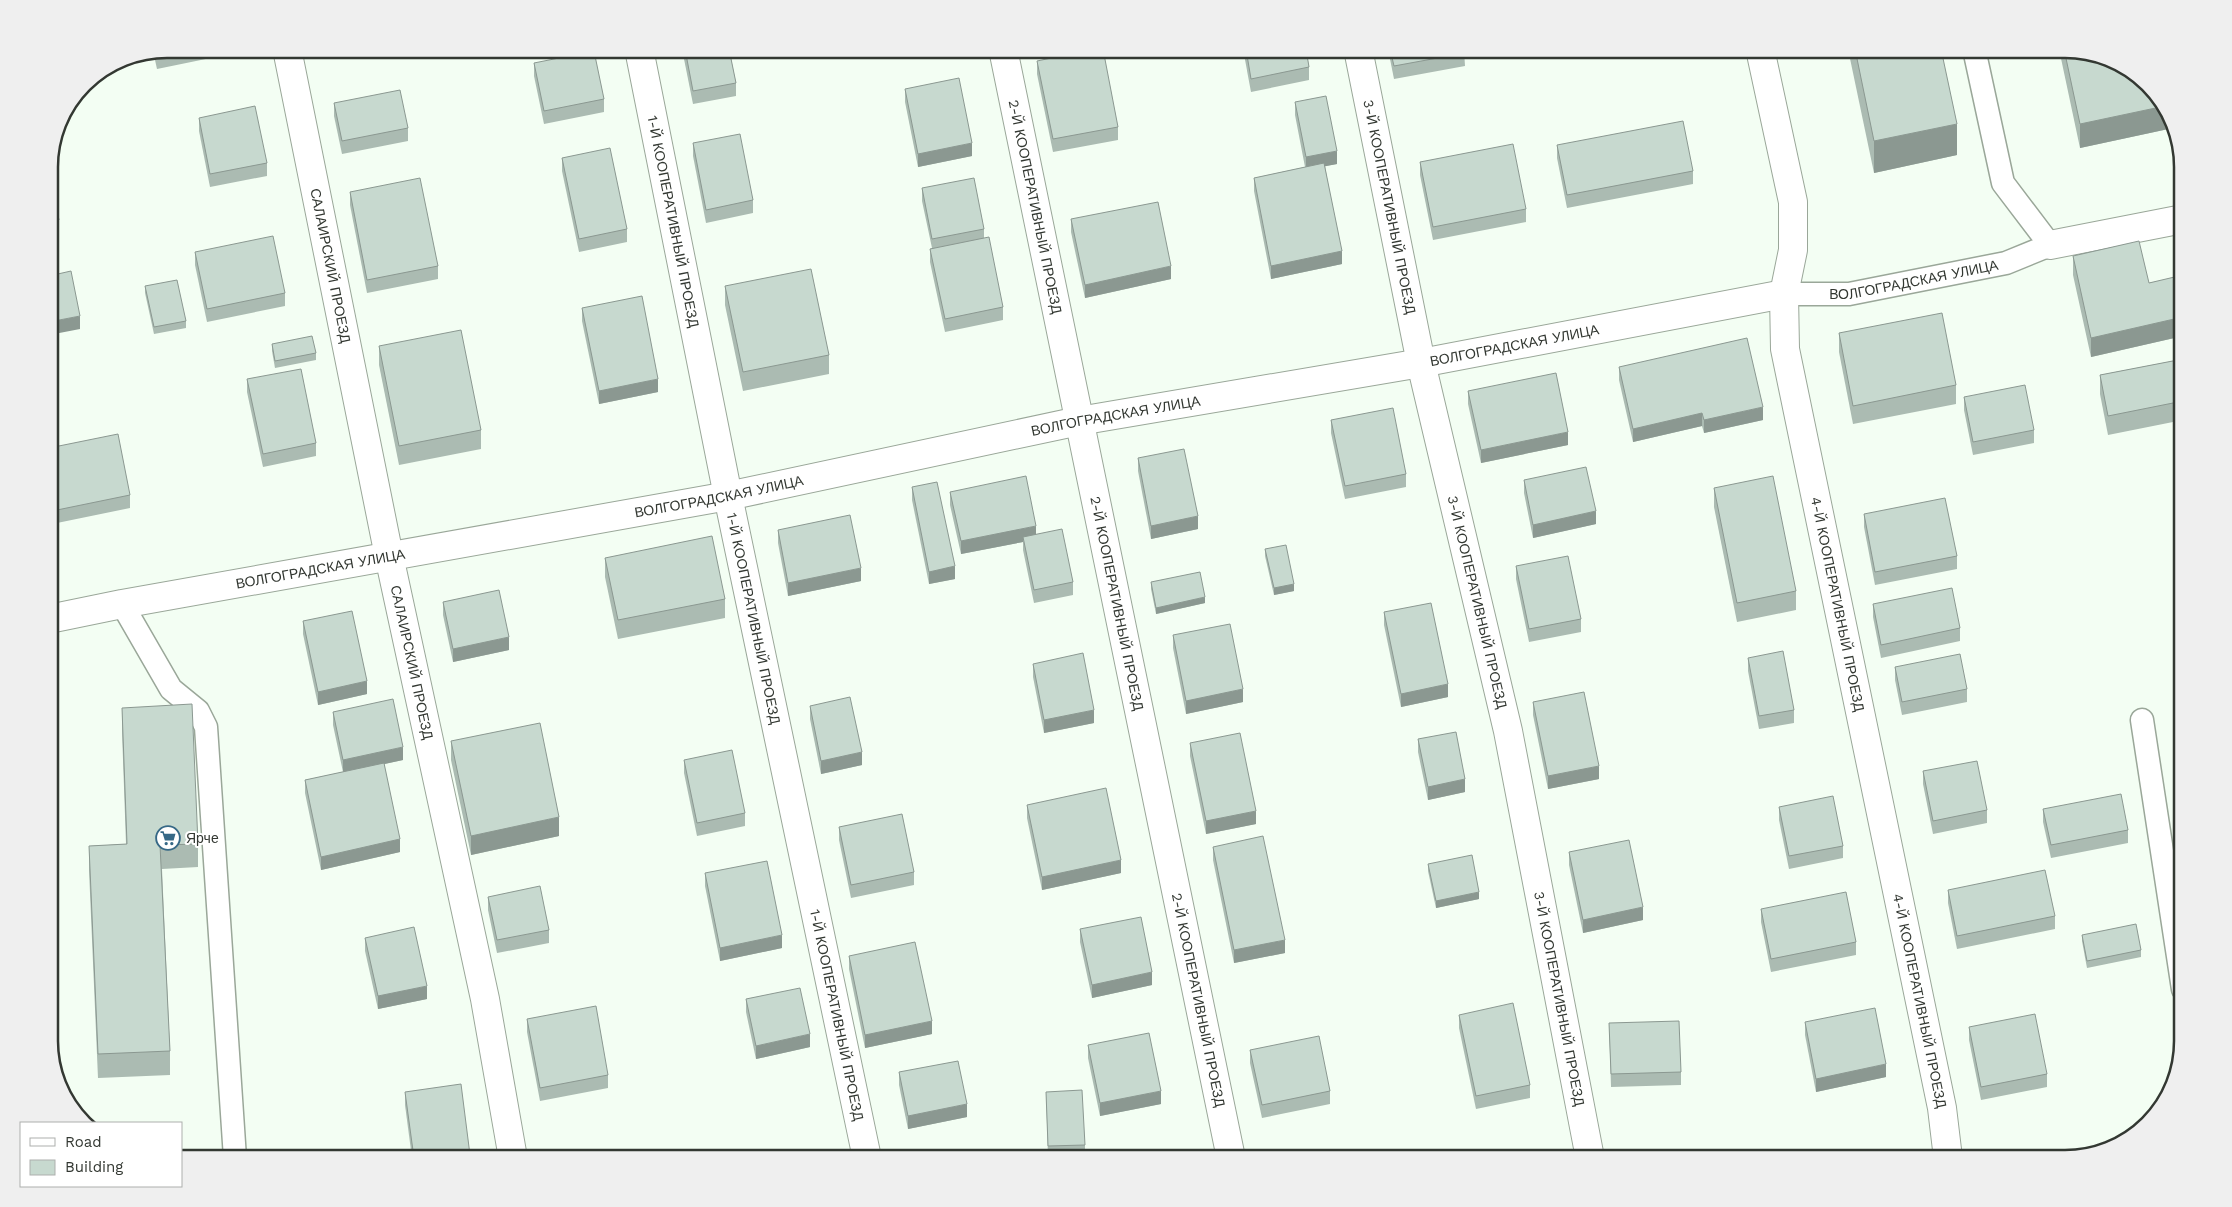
<svg xmlns="http://www.w3.org/2000/svg" width="2232" height="1207" font-family="'Work Sans',sans-serif">
<rect width="100%" height="100%" fill="#f3fef3"/>
<g fill="none" stroke-linecap="round" stroke-linejoin="round">
<!-- lane casing -->
<g stroke="#9aa799" stroke-width="25">
<g id="lane">
<path id="s1" d="M1784,294h65l157,-31 44,-18 -47,-62 -29,-134"/>
<polyline points="122,604 171,689 198,711 206,727 235,1158"/>
<polyline points="2142,720 2183,989"/>
</g>
</g>
<!-- street casing -->
<g stroke="#9aa799" stroke-width="30">
<g id="street">
<path id="s2" d="M287,49l102,507 96,443 28,159"/>
<path id="s3" d="M639,49l89,447 139,662"/>
<path id="s4" d="M1003,49l228,1109"/>
<path id="s5" d="M1358,49l63,314 87,368 82,427"/>
<path id="s6" d="M1760,49l33,153v48l-9,44 1,55 157,759 6,50"/>
<polyline points="2050,245 2183,219"/>
<path id="s7" d="M49,619l73,-15 606,-108 351,-75 342,-58 363,-69"/>
</g>
</g>
<!-- lane -->
<use href="#lane" stroke="#fff" stroke-width="22"/>
<!-- street -->
<use href="#street" stroke="#fff" stroke-width="28"/>
</g>
<!-- wall -->
<g fill="#abbbb2">
<polygon points="167,49 235,49 235,53 157,69 153,51"/>
<polygon points="682,49 729,49 736,83 736,96 693,104"/>
<polygon points="900,49 914,49 900,51"/>
<polygon points="1243,49 1306,49 1309,67 1309,80 1251,92"/>
<polygon points="1388,49 1464,49 1465,66 1394,79"/>
<polygon points="1848,49 1941,49 1957,155 1874,173"/>
<polygon points="2059,49 2065,49 2164,101 2173,128 2080,148"/>
<polygon points="1037,61 1118,127 1118,140 1053,152 1037,74"/>
<polygon points="534,63 604,99 604,112 544,124 534,76"/>
<polygon points="905,89 972,156 918,167 905,102"/>
<polygon points="1295,102 1337,164 1325,166 1342,264 1271,279 1254,191 1254,178 1305,167 1295,115"/>
<polygon points="334,103 408,128 408,141 342,154 334,116"/>
<polygon points="199,118 267,163 267,176 210,187 199,131"/>
<polygon points="693,143 753,200 753,213 706,223 693,156"/>
<polygon points="1557,145 1693,171 1693,184 1567,208 1557,158"/>
<polygon points="562,158 627,229 627,242 579,252 562,171"/>
<polygon points="1420,162 1526,209 1526,222 1433,240 1420,175"/>
<polygon points="49,169 59,220 59,233 49,235"/>
<polygon points="922,188 984,229 984,238 1003,307 1003,320 945,332 930,262 930,249 932,248 922,201"/>
<polygon points="350,192 438,266 438,279 367,293 350,205"/>
<polygon points="1071,219 1171,279 1085,298 1071,232"/>
<polygon points="2183,234 2183,336 2091,357 2073,275 2073,256 2149,283 2182,276 2177,254 2177,235"/>
<polygon points="195,252 285,293 285,306 207,322 195,265"/>
<polygon points="145,286 186,321 186,328 154,334 145,293"/>
<polygon points="725,286 829,355 829,374 743,391 725,305"/>
<polygon points="582,308 658,392 599,404 582,321"/>
<polygon points="1839,333 1956,385 1956,404 1853,424 1839,352"/>
<polygon points="272,344 316,353 316,360 275,368 272,351"/>
<polygon points="379,346 481,430 481,449 399,465 379,365"/>
<polygon points="2183,359 2183,420 2108,435 2100,394 2100,375"/>
<polygon points="1619,367 1763,420 1704,433 1702,426 1633,442 1619,380"/>
<polygon points="247,379 316,443 316,456 263,467 247,392"/>
<polygon points="1468,391 1568,445 1481,463 1468,404"/>
<polygon points="1964,397 2034,430 2034,443 1973,455 1964,410"/>
<polygon points="1331,420 1406,474 1406,487 1345,499 1331,433"/>
<polygon points="49,430 51,441 51,448 130,495 130,508 57,523 49,484"/>
<polygon points="1138,458 1198,529 1151,539 1138,471"/>
<polygon points="1524,480 1596,524 1533,538 1524,493"/>
<polygon points="912,487 955,579 929,584 912,500"/>
<polygon points="1714,488 1796,591 1796,610 1737,622 1714,507"/>
<polygon points="950,492 1036,534 1073,582 1073,595 1034,603 1023,550 1023,542 961,554 950,505"/>
<polygon points="1864,514 1957,556 1957,569 1875,585 1864,527"/>
<polygon points="778,530 861,581 788,596 778,543"/>
<polygon points="1265,549 1294,591 1274,595 1265,556"/>
<polygon points="605,558 725,599 725,618 618,639 605,577"/>
<polygon points="1516,566 1581,619 1581,632 1529,642 1516,579"/>
<polygon points="1151,582 1205,603 1156,614 1151,589"/>
<polygon points="443,602 509,650 453,662 443,615"/>
<polygon points="1873,604 1960,628 1960,641 1881,658 1873,617"/>
<polygon points="1384,612 1448,697 1401,707 1384,625"/>
<polygon points="303,621 367,694 318,705 303,634"/>
<polygon points="1173,635 1243,702 1186,714 1173,648"/>
<polygon points="1748,658 1794,710 1794,723 1759,729 1748,671"/>
<polygon points="1033,664 1094,723 1044,733 1033,677"/>
<polygon points="1895,667 1967,689 1967,702 1902,715 1895,680"/>
<polygon points="1533,702 1599,779 1548,789 1533,715"/>
<polygon points="810,706 862,765 821,774 810,719"/>
<polygon points="122,708 198,844 198,867 162,869 170,1051 170,1075 98,1078 89,870 89,846 126,844 122,731"/>
<polygon points="333,712 403,760 384,764 400,852 321,870 305,793 305,780 343,772 333,725"/>
<polygon points="1418,739 1465,792 1428,800 1418,752"/>
<polygon points="451,741 559,836 471,855 451,760"/>
<polygon points="1190,743 1256,824 1206,834 1190,756"/>
<polygon points="684,760 745,813 745,826 697,836 684,773"/>
<polygon points="1923,771 1987,810 1987,823 1933,834 1923,784"/>
<polygon points="1027,805 1121,873 1042,890 1027,818"/>
<polygon points="1779,807 1843,846 1843,858 1789,869 1779,820"/>
<polygon points="2043,809 2128,830 2128,843 2051,858 2043,822"/>
<polygon points="839,827 914,872 914,885 851,898 839,840"/>
<polygon points="1213,847 1285,953 1234,963 1213,860"/>
<polygon points="1569,852 1643,920 1583,933 1569,865"/>
<polygon points="1428,864 1479,899 1436,908 1428,871"/>
<polygon points="705,873 782,948 720,961 705,886"/>
<polygon points="1948,890 2055,916 2055,929 1957,949 1948,903"/>
<polygon points="488,897 549,930 549,943 497,953 488,910"/>
<polygon points="1761,909 1856,942 1856,955 1771,972 1761,922"/>
<polygon points="1080,929 1152,985 1092,998 1080,942"/>
<polygon points="2082,935 2141,950 2141,957 2087,968 2082,941"/>
<polygon points="365,938 427,999 378,1009 365,951"/>
<polygon points="849,956 932,1034 865,1048 849,969"/>
<polygon points="746,999 810,1047 756,1059 746,1012"/>
<polygon points="1459,1015 1530,1085 1530,1098 1476,1109 1459,1028"/>
<polygon points="527,1019 608,1075 608,1088 540,1101 527,1032"/>
<polygon points="1805,1022 1886,1077 1816,1092 1805,1035"/>
<polygon points="1609,1023 1681,1072 1681,1085 1611,1087"/>
<polygon points="1969,1027 2047,1074 2047,1087 1981,1100 1969,1040"/>
<polygon points="1088,1045 1161,1104 1100,1116 1088,1058"/>
<polygon points="1250,1050 1330,1091 1330,1104 1262,1118 1250,1063"/>
<polygon points="899,1072 967,1117 908,1129 899,1085"/>
<polygon points="405,1092 470,1155 470,1158 412,1158 405,1105"/>
<polygon points="1046,1092 1085,1145 1085,1158 1048,1158"/>
</g>
<!-- shaded-wall -->
<g fill="#8b9891">
<polygon points="2165,106 2173,128 2080,148 2080,124"/>
<polygon points="1957,124 1957,155 1874,173 1874,141"/>
<polygon points="972,143 972,156 918,167 918,154"/>
<polygon points="1337,151 1337,164 1306,170 1306,157"/>
<polygon points="1342,251 1342,264 1271,279 1271,266"/>
<polygon points="1171,266 1171,279 1085,298 1085,285"/>
<polygon points="80,316 80,329 49,335 49,322"/>
<polygon points="2183,317 2183,336 2091,357 2091,338"/>
<polygon points="658,379 658,392 599,404 599,391"/>
<polygon points="1763,407 1763,420 1704,433 1704,420"/>
<polygon points="1702,413 1702,426 1633,442 1633,429"/>
<polygon points="1568,432 1568,445 1481,463 1481,450"/>
<polygon points="1596,511 1596,524 1533,538 1533,525"/>
<polygon points="1198,516 1198,529 1151,539 1151,526"/>
<polygon points="1036,526 1036,539 1023,537 1023,542 961,554 961,541"/>
<polygon points="955,566 955,579 929,584 929,572"/>
<polygon points="861,568 861,581 788,596 788,583"/>
<polygon points="1294,584 1294,591 1274,595 1274,588"/>
<polygon points="1205,597 1205,603 1156,614 1156,608"/>
<polygon points="509,637 509,650 453,662 453,649"/>
<polygon points="367,681 367,694 318,705 318,692"/>
<polygon points="1448,684 1448,697 1401,707 1401,694"/>
<polygon points="1243,689 1243,702 1186,714 1186,701"/>
<polygon points="1094,710 1094,723 1044,733 1044,720"/>
<polygon points="403,747 403,760 343,773 343,760"/>
<polygon points="862,752 862,765 821,774 821,761"/>
<polygon points="1599,766 1599,779 1548,789 1548,776"/>
<polygon points="1465,779 1465,792 1428,800 1428,787"/>
<polygon points="1256,811 1256,824 1206,834 1206,821"/>
<polygon points="559,817 559,836 471,855 471,836"/>
<polygon points="400,839 400,852 321,870 321,857"/>
<polygon points="1121,860 1121,873 1042,890 1042,877"/>
<polygon points="1479,892 1479,899 1436,908 1436,901"/>
<polygon points="1643,907 1643,920 1583,933 1583,920"/>
<polygon points="782,935 782,948 720,961 720,948"/>
<polygon points="1285,940 1285,953 1234,963 1234,950"/>
<polygon points="1152,972 1152,985 1092,998 1092,985"/>
<polygon points="427,986 427,999 378,1009 378,996"/>
<polygon points="932,1021 932,1034 865,1048 865,1035"/>
<polygon points="810,1034 810,1047 756,1059 756,1046"/>
<polygon points="1886,1064 1886,1077 1816,1092 1816,1079"/>
<polygon points="1161,1091 1161,1104 1100,1116 1100,1103"/>
<polygon points="967,1104 967,1117 908,1129 908,1116"/>
</g>
<!-- building -->
<g fill="#c7d9cf" stroke="#8b9891">
<polygon points="167,49 190,49 157,56 156,51"/>
<polygon points="685,49 729,49 736,83 693,91"/>
<polygon points="1094,49 1103,49 1118,127 1053,139 1037,61"/>
<polygon points="1246,49 1306,49 1309,67 1251,79"/>
<polygon points="1390,49 1464,49 1465,53 1394,66"/>
<polygon points="1855,49 1941,49 1957,124 1874,141"/>
<polygon points="2064,49 2118,61 2164,101 2165,106 2080,124"/>
<polygon points="594,51 604,99 544,111 534,63"/>
<polygon points="959,78 972,143 918,154 905,89"/>
<polygon points="400,90 408,128 342,141 334,103"/>
<polygon points="1326,96 1337,151 1306,157 1295,102"/>
<polygon points="255,106 267,163 210,174 199,118"/>
<polygon points="1683,121 1693,171 1567,195 1557,145"/>
<polygon points="740,134 753,200 706,210 693,143"/>
<polygon points="1513,144 1526,209 1433,227 1420,162"/>
<polygon points="610,148 627,229 579,239 562,158"/>
<polygon points="1324,163 1342,251 1271,266 1254,178"/>
<polygon points="49,169 59,220 49,222"/>
<polygon points="420,178 438,266 367,280 350,192"/>
<polygon points="974,178 984,229 932,239 922,188"/>
<polygon points="1158,202 1171,266 1085,285 1071,219"/>
<polygon points="2183,234 2183,261 2177,235"/>
<polygon points="273,236 285,293 207,309 195,252"/>
<polygon points="989,237 1003,307 945,319 930,249"/>
<polygon points="2139,241 2149,283 2183,275 2183,317 2091,338 2073,256"/>
<polygon points="811,269 829,355 743,372 725,286"/>
<polygon points="71,271 80,316 49,322 49,276"/>
<polygon points="177,280 186,321 154,327 145,286"/>
<polygon points="642,296 658,379 599,391 582,308"/>
<polygon points="1942,313 1956,385 1853,406 1839,333"/>
<polygon points="461,330 481,430 399,446 379,346"/>
<polygon points="312,336 316,353 275,361 272,344"/>
<polygon points="1747,338 1763,407 1704,420 1702,413 1633,429 1619,367"/>
<polygon points="2183,359 2183,401 2108,416 2100,375"/>
<polygon points="301,369 316,443 263,454 247,379"/>
<polygon points="1556,373 1568,432 1481,450 1468,391"/>
<polygon points="2025,385 2034,430 1973,442 1964,397"/>
<polygon points="1393,408 1406,474 1345,486 1331,420"/>
<polygon points="49,430 51,441 49,441"/>
<polygon points="118,434 130,495 57,510 49,471 49,448"/>
<polygon points="1184,449 1198,516 1151,526 1138,458"/>
<polygon points="1586,467 1596,511 1533,525 1524,480"/>
<polygon points="1026,476 1036,526 961,541 950,492"/>
<polygon points="1773,476 1796,591 1737,603 1714,488"/>
<polygon points="937,482 955,566 929,572 912,487"/>
<polygon points="1945,498 1957,556 1875,572 1864,514"/>
<polygon points="850,515 861,568 788,583 778,530"/>
<polygon points="1062,529 1073,582 1034,590 1023,537"/>
<polygon points="712,536 725,599 618,620 605,558"/>
<polygon points="1286,545 1294,584 1274,588 1265,549"/>
<polygon points="1568,556 1581,619 1529,629 1516,566"/>
<polygon points="1200,572 1205,597 1156,608 1151,582"/>
<polygon points="1952,588 1960,628 1881,645 1873,604"/>
<polygon points="499,590 509,637 453,649 443,602"/>
<polygon points="1431,603 1448,684 1401,694 1384,612"/>
<polygon points="352,611 367,681 318,692 303,621"/>
<polygon points="1230,624 1243,689 1186,701 1173,635"/>
<polygon points="1783,651 1794,710 1759,716 1748,658"/>
<polygon points="1083,653 1094,710 1044,720 1033,664"/>
<polygon points="1960,654 1967,689 1902,702 1895,667"/>
<polygon points="1584,692 1599,766 1548,776 1533,702"/>
<polygon points="850,697 862,752 821,761 810,706"/>
<polygon points="393,699 403,747 343,760 333,712"/>
<polygon points="192,704 198,844 160,845 170,1051 98,1054 89,846 127,844 122,708"/>
<polygon points="540,723 559,817 471,836 451,741"/>
<polygon points="1456,732 1465,779 1428,787 1418,739"/>
<polygon points="1240,733 1256,811 1206,821 1190,743"/>
<polygon points="732,750 745,813 697,823 684,760"/>
<polygon points="1977,761 1987,810 1933,821 1923,771"/>
<polygon points="384,763 400,839 321,857 305,780"/>
<polygon points="1106,788 1121,860 1042,877 1027,805"/>
<polygon points="2121,794 2128,830 2051,845 2043,809"/>
<polygon points="1833,796 1843,846 1789,856 1779,807"/>
<polygon points="902,814 914,872 851,885 839,827"/>
<polygon points="1263,836 1285,940 1234,950 1213,847"/>
<polygon points="1629,840 1643,907 1583,920 1569,852"/>
<polygon points="1472,855 1479,892 1436,901 1428,864"/>
<polygon points="767,861 782,935 720,948 705,873"/>
<polygon points="2045,870 2055,916 1957,936 1948,890"/>
<polygon points="540,886 549,930 497,940 488,897"/>
<polygon points="1846,892 1856,942 1771,959 1761,909"/>
<polygon points="1141,917 1152,972 1092,985 1080,929"/>
<polygon points="2136,924 2141,950 2087,961 2082,935"/>
<polygon points="414,927 427,986 378,996 365,938"/>
<polygon points="915,942 932,1021 865,1035 849,956"/>
<polygon points="800,988 810,1034 756,1046 746,999"/>
<polygon points="1513,1003 1530,1085 1476,1096 1459,1015"/>
<polygon points="596,1006 608,1075 540,1088 527,1019"/>
<polygon points="1875,1008 1886,1064 1816,1079 1805,1022"/>
<polygon points="2035,1014 2047,1074 1981,1087 1969,1027"/>
<polygon points="1679,1021 1681,1072 1611,1074 1609,1023"/>
<polygon points="1149,1033 1161,1091 1100,1103 1088,1045"/>
<polygon points="1319,1036 1330,1091 1262,1105 1250,1050"/>
<polygon points="958,1061 967,1104 908,1116 899,1072"/>
<polygon points="461,1084 470,1155 447,1158 414,1158 405,1092"/>
<polygon points="1082,1090 1085,1145 1048,1146 1046,1092"/>
</g>
<!-- icons -->
<defs>
<g id="supermarket-ring" transform="scale(1.25)"><circle r="9.5" fill="#fff" stroke="#366886" stroke-width="1.5"/><path d="M-6-5.5h2.5l.6 2H6L4.5 2H-2.5L-4.4-4H-6ZM-1.5 3.2a1.3 1.3 0 1 0 .1 0ZM3 3.2a1.3 1.3 0 1 0 .1 0Z" fill="#366886"/></g>
</defs>
<g fill-rule="evenodd">
<use href="#supermarket-ring" x="168" y="838"/>
</g>
<g text-anchor="middle" dominant-baseline="central" stroke-width="4" stroke-linejoin="round" paint-order="stroke">
<!-- street labels -->
<g font-size="14" fill="#333832" stroke="#fff">
<text stroke="none"><textPath href="#s4" startOffset="161">2-Й КООПЕРАТИВНЫЙ ПРОЕЗД</textPath></text>
<text stroke="none"><textPath href="#s5" startOffset="161">3-Й КООПЕРАТИВНЫЙ ПРОЕЗД</textPath></text>
<text stroke="none"><textPath href="#s3" startOffset="176">1-Й КООПЕРАТИВНЫЙ ПРОЕЗД</textPath></text>
<text stroke="none"><textPath href="#s2" startOffset="221">САЛАИРСКИЙ ПРОЕЗД</textPath></text>
<text stroke="none"><textPath href="#s1" startOffset="131">ВОЛГОГРАДСКАЯ УЛИЦА</textPath></text>
<text stroke="none"><textPath href="#s7" startOffset="1491">ВОЛГОГРАДСКАЯ УЛИЦА</textPath></text>
<text stroke="none"><textPath href="#s7" startOffset="1086">ВОЛГОГРАДСКАЯ УЛИЦА</textPath></text>
<text stroke="none"><textPath href="#s7" startOffset="681">ВОЛГОГРАДСКАЯ УЛИЦА</textPath></text>
<text stroke="none"><textPath href="#s7" startOffset="276">ВОЛГОГРАДСКАЯ УЛИЦА</textPath></text>
<text stroke="none"><textPath href="#s5" startOffset="566">3-Й КООПЕРАТИВНЫЙ ПРОЕЗД</textPath></text>
<text stroke="none"><textPath href="#s4" startOffset="566">2-Й КООПЕРАТИВНЫЙ ПРОЕЗД</textPath></text>
<text stroke="none"><textPath href="#s6" startOffset="565">4-Й КООПЕРАТИВНЫЙ ПРОЕЗД</textPath></text>
<text stroke="none"><textPath href="#s3" startOffset="581">1-Й КООПЕРАТИВНЫЙ ПРОЕЗД</textPath></text>
<text stroke="none"><textPath href="#s2" startOffset="626">САЛАИРСКИЙ ПРОЕЗД</textPath></text>
<text stroke="none"><textPath href="#s5" startOffset="971">3-Й КООПЕРАТИВНЫЙ ПРОЕЗД</textPath></text>
<text stroke="none"><textPath href="#s4" startOffset="971">2-Й КООПЕРАТИВНЫЙ ПРОЕЗД</textPath></text>
<text stroke="none"><textPath href="#s6" startOffset="970">4-Й КООПЕРАТИВНЫЙ ПРОЕЗД</textPath></text>
<text stroke="none"><textPath href="#s3" startOffset="986">1-Й КООПЕРАТИВНЫЙ ПРОЕЗД</textPath></text>
</g>
<!-- poi labels -->
<g font-size="14" fill="#333832" stroke="#fff" text-anchor="start">
<text x="186" y="838">Ярче</text>
</g>
</g>
<!-- crop -->
<path d="M0 0H2232V1207H0ZM167 58H2065A109 109 0 0 1 2174 167V1041A109 109 0 0 1 2065 1150H167A109 109 0 0 1 58 1041V167A109 109 0 0 1 167 58Z" fill="#efefef" fill-rule="evenodd"/>
<path fill="none" stroke="#333832" stroke-width="2.5" d="M167 58H2065A109 109 0 0 1 2174 167V1041A109 109 0 0 1 2065 1150H167A109 109 0 0 1 58 1041V167A109 109 0 0 1 167 58Z"/>
<!-- legend -->
<rect x="20" y="1122" width="162" height="65" fill="#ffffff" stroke="#adafad"/>
<rect x="30" y="1138" width="25" height="8" fill="#ffffff" stroke="#adafad"/>
<text x="65" y="1147" font-size="15" fill="#333832">Road</text>
<rect x="30" y="1160" width="25" height="15" fill="#c7d9cf" stroke="#adafad"/>
<text x="65" y="1172" font-size="15" fill="#333832">Building</text>
</svg>
